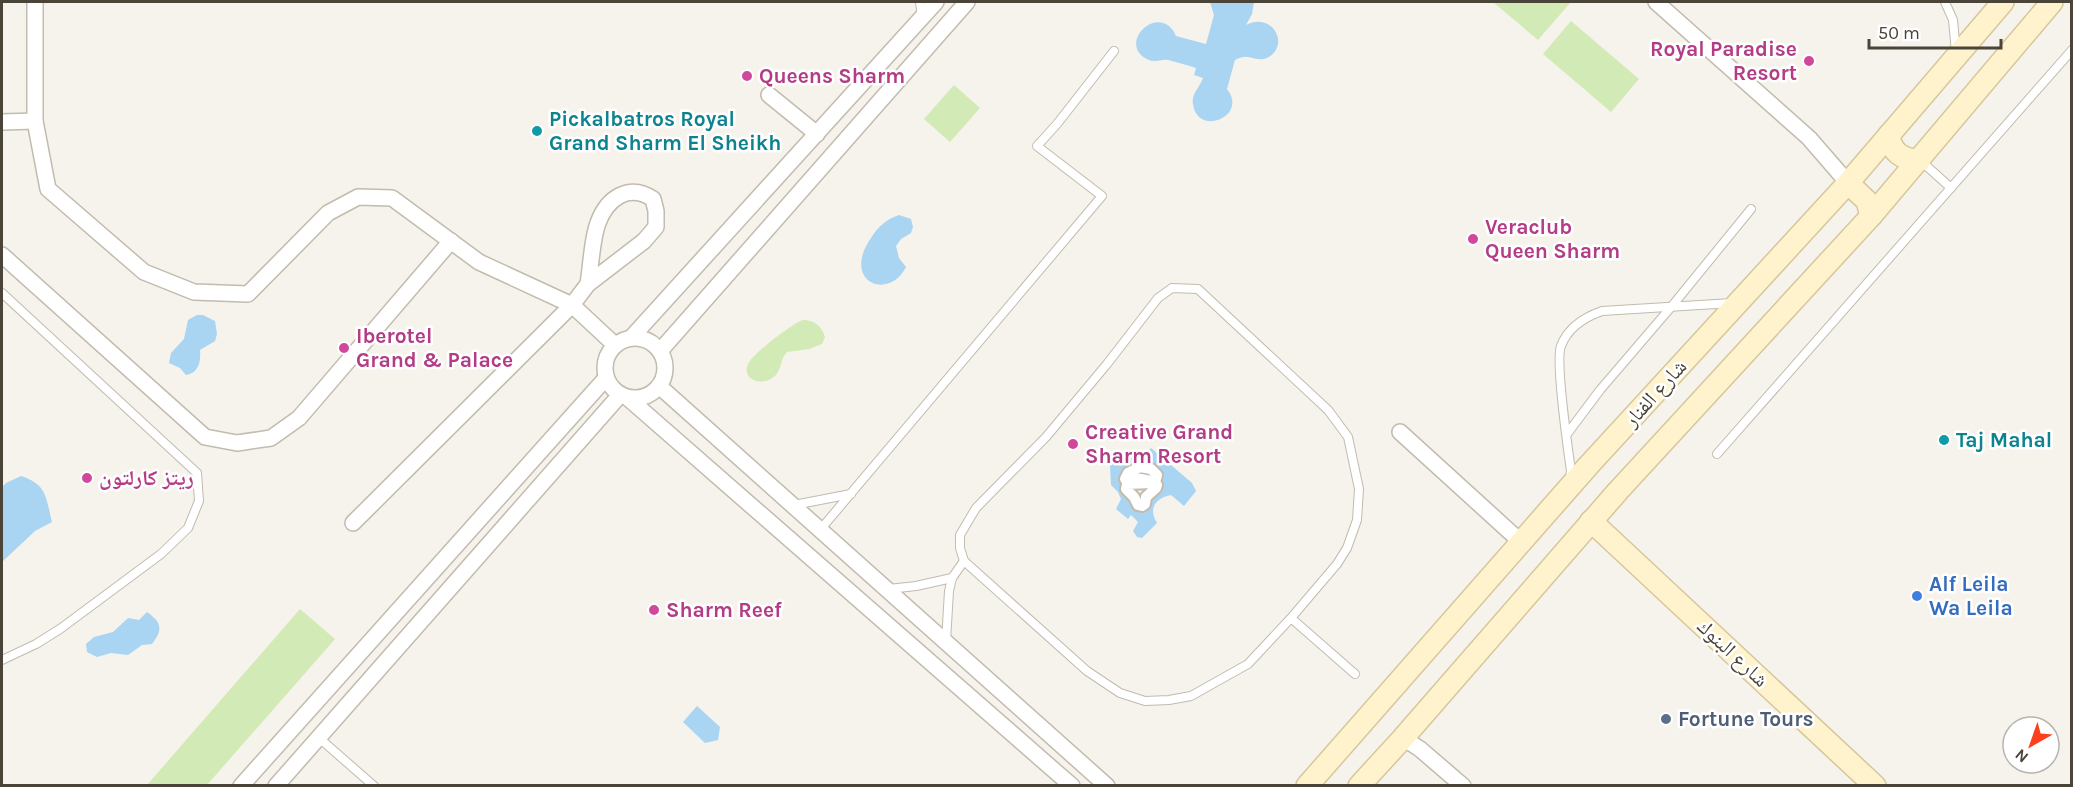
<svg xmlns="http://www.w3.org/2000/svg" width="2073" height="787" font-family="Karla,'Noto Naskh Arabic',sans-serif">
<rect width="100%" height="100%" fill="#f6f3ec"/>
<!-- green -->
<g fill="#d2eab5">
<polygon points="1493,2 1571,2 1538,40"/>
<polygon points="1571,21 1639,79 1611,112 1543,54"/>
<polygon points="954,85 980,108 950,142 924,119"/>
<path d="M803,320c11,0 19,6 22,17l-3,7 -13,5 -22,3c-7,7 -5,17 -12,24 -11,11 -34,5 -27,-12 3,-9 45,-41 55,-44z"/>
<polygon points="300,609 335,639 207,785 147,785"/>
</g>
<!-- water -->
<g fill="#a9d4f2" fill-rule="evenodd">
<path d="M1210,2h44l-2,12 -6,11c27,-14 45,21 21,33 -7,3 -12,0 -19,-1 -4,-1 -9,1 -13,3l-8,29c22,28 -30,48 -34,15 -2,-10 7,-17 10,-26l-9,-3 2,-7c-9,-3 -19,-6 -28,-8 -7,-1 -12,3 -19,0 -35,-15 11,-60 27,-24l30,8 8,-29z"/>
<path d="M899,215l12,4 2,8 -2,6 -10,6 -5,7 3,12 7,9c-18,35 -65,14 -35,-29 7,-11 15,-19 28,-23z"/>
<path d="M197,315h6l12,6 2,13 -2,7 -15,9c1,11 -1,23 -14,25l-6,-7 -11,-5 2,-10 13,-14 4,-19z"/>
<path d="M1151,448l41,35 4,8 -12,15 -13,-11c-16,3 -23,14 -14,28l-15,15 -5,-1 -4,-6 5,-9 -7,-7 -3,4 -12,-10 5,-10 -3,-7 -7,-7 -1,-19 4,-8c6,-2 13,0 19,-4l8,5zM1127,484l29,4 -20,14z"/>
<path d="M21,476c26,8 25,22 31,46l-17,9 -33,31v-75l4,-4z"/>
<path d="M147,612c14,10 17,17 5,32l-10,1 -14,10 -17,-2 -14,4 -10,-5 -1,-8 8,-7 19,-5 15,-14 11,2z"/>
<polygon points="697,706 720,727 718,740 705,743 683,722"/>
</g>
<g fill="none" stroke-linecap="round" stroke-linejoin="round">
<!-- service casing -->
<g stroke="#c2bbae" stroke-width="10">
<g id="service">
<polyline points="920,2 922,18"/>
<polyline points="1945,2 1953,20 1956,52"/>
<polyline points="1921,161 1951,188"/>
<polyline points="2,293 197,473 199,501 188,528 161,554 60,629 36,644 2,660"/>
<polyline points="1567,434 1600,390 1672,306 1751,209"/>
<polyline points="1717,454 2072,50"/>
<path d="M1570,480l1,-9c-3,-22 -16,-110 -10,-125 7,-19 24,-29 41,-35l130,-8"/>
<polyline points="794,505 851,494"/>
<polyline points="820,530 1102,196 1037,146 1057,124 1114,51"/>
<polyline points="889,589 916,586 952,578"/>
<polyline points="1291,618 1337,564 1347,548 1357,520 1359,489 1348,437 1328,410 1198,289 1172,288 1158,298 1107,364 1046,437 976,508 960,535 960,548 964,561 1087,671 1120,693 1145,701 1169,700 1191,696 1248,664 1291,618 1355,674"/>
<polyline points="946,641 949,591 952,578 964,561"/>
<polyline points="318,737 374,786"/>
</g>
</g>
<!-- pedestrian casing -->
<g stroke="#c2bbae" stroke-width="14">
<g id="pedestrian">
<polygon points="1140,467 1151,469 1157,475 1156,479 1151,481 1136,478 1131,482 1125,479 1128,473"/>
<polygon points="1152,483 1157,485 1156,488 1146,497 1145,504 1142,506 1138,505 1134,497 1126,489 1127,484"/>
</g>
</g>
<!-- minor casing -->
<g stroke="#c2bbae" stroke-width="18">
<g id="minor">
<polyline points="35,2 35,121 48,189 144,272 194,292 248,294 328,213 358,197 392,198 479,262 572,305 615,345"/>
<polyline points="1656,2 1809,138 1848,183"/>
<polyline points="769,95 817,134"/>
<polyline points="2,122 35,121"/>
<polyline points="2,255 205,437 237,443 271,438 299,418 451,241"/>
<circle cx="635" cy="368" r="30"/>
<polyline points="631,338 936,2"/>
<polyline points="660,351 967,2"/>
<polyline points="659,386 1107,786"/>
<polyline points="628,398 1072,786"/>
<polyline points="1400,432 1521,542"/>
<path d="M353,523l219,-218 16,-21 56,-43 12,-14v-16l-3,-12c-24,-16 -46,-1 -55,24 -6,15 -7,43 -10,61"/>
<polyline points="1403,738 1420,749 1463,786"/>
<polyline points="241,786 606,378"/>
<polyline points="276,786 620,395"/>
</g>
</g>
<!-- secondary casing -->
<g stroke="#d6c79b" stroke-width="24">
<g id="secondary">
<path d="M1889,135c2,17 13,25 31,25"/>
<polyline points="1848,183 1867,201 1871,216"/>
<polyline points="1591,521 1875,786"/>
<polyline points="1307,786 1588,466 1848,183 2003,2"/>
<polyline points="1359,786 1403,738 1618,491 1871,216 2052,2"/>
</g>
</g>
<!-- service -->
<use href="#service" stroke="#fff" stroke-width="8"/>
<!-- pedestrian -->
<use href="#pedestrian" stroke="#fff" stroke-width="10"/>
<!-- minor -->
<use href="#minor" stroke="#fff" stroke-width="15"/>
<!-- secondary -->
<use href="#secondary" stroke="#fff3cd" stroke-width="21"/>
</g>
<!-- markers -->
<g fill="#d1479c" stroke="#fff" stroke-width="2">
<circle cx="1809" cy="61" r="6"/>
<circle cx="747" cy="76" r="6"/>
<circle cx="1473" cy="239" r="6"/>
<circle cx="344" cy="348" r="6"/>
<circle cx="1073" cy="444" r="6"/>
<circle cx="87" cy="478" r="6"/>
<circle cx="654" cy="610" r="6"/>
</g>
<g fill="#0f9aa8" stroke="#fff" stroke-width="2">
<circle cx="537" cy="131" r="6"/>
<circle cx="1944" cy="440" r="6"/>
</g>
<circle fill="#3f7fe0" stroke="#fff" stroke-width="2" cx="1917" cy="596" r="6"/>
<circle fill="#5c6f8a" stroke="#fff" stroke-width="2" cx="1666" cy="719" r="6"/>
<g text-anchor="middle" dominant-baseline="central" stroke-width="5" stroke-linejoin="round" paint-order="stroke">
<!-- hotel labels -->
<g font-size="21" font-weight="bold" fill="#b23c85" stroke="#fff" text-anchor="start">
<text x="1797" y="49" text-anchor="end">Royal Paradise<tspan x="1797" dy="24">Resort</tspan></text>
<text x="759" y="76">Queens Sharm</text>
<text x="1485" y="227">Veraclub<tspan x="1485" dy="24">Queen Sharm</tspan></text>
<text x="356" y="336">Iberotel<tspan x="356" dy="24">Grand &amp; Palace</tspan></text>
<text x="1085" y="432">Creative Grand<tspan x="1085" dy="24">Sharm Resort</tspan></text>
<text x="99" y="478">ريتز كارلتون</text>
<text x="666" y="610">Sharm Reef</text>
</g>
<!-- culture labels -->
<g font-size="21" font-weight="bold" fill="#0d838f" stroke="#fff" text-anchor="start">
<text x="549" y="119">Pickalbatros Royal<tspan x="549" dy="24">Grand Sharm El Sheikh</tspan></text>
<text x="1956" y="440">Taj Mahal</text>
</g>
<!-- street labels -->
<g font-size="21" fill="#4b4439" stroke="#fff">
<text transform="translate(1655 393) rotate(-48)">شارع الفنار</text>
<text transform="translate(1733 653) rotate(43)">شارع البنوك</text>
</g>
<!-- shop labels -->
<g font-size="21" font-weight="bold" fill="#366cbe" stroke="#fff" text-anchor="start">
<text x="1929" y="584">Alf Leila<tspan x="1929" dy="24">Wa Leila</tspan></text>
</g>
<!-- service labels -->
<g font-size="21" font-weight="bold" fill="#4e5e75" stroke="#fff" text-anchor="start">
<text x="1678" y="719">Fortune Tours</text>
</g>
</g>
<!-- border -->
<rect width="2073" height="787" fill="none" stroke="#4b4439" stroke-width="6"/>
<!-- north arrow -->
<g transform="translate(2031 745) rotate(220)"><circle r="28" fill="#ffffff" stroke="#b7b4b0" stroke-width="1.5"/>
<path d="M0-4.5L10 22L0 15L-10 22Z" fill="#fc3f1d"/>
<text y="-9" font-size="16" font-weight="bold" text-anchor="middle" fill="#4b4439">N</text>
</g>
<!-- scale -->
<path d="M1869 39v9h132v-9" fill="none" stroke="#4b4439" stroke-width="3"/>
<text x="1878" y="39" font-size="18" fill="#4b4439" stroke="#ffffff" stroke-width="4.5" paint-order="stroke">50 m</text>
</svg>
